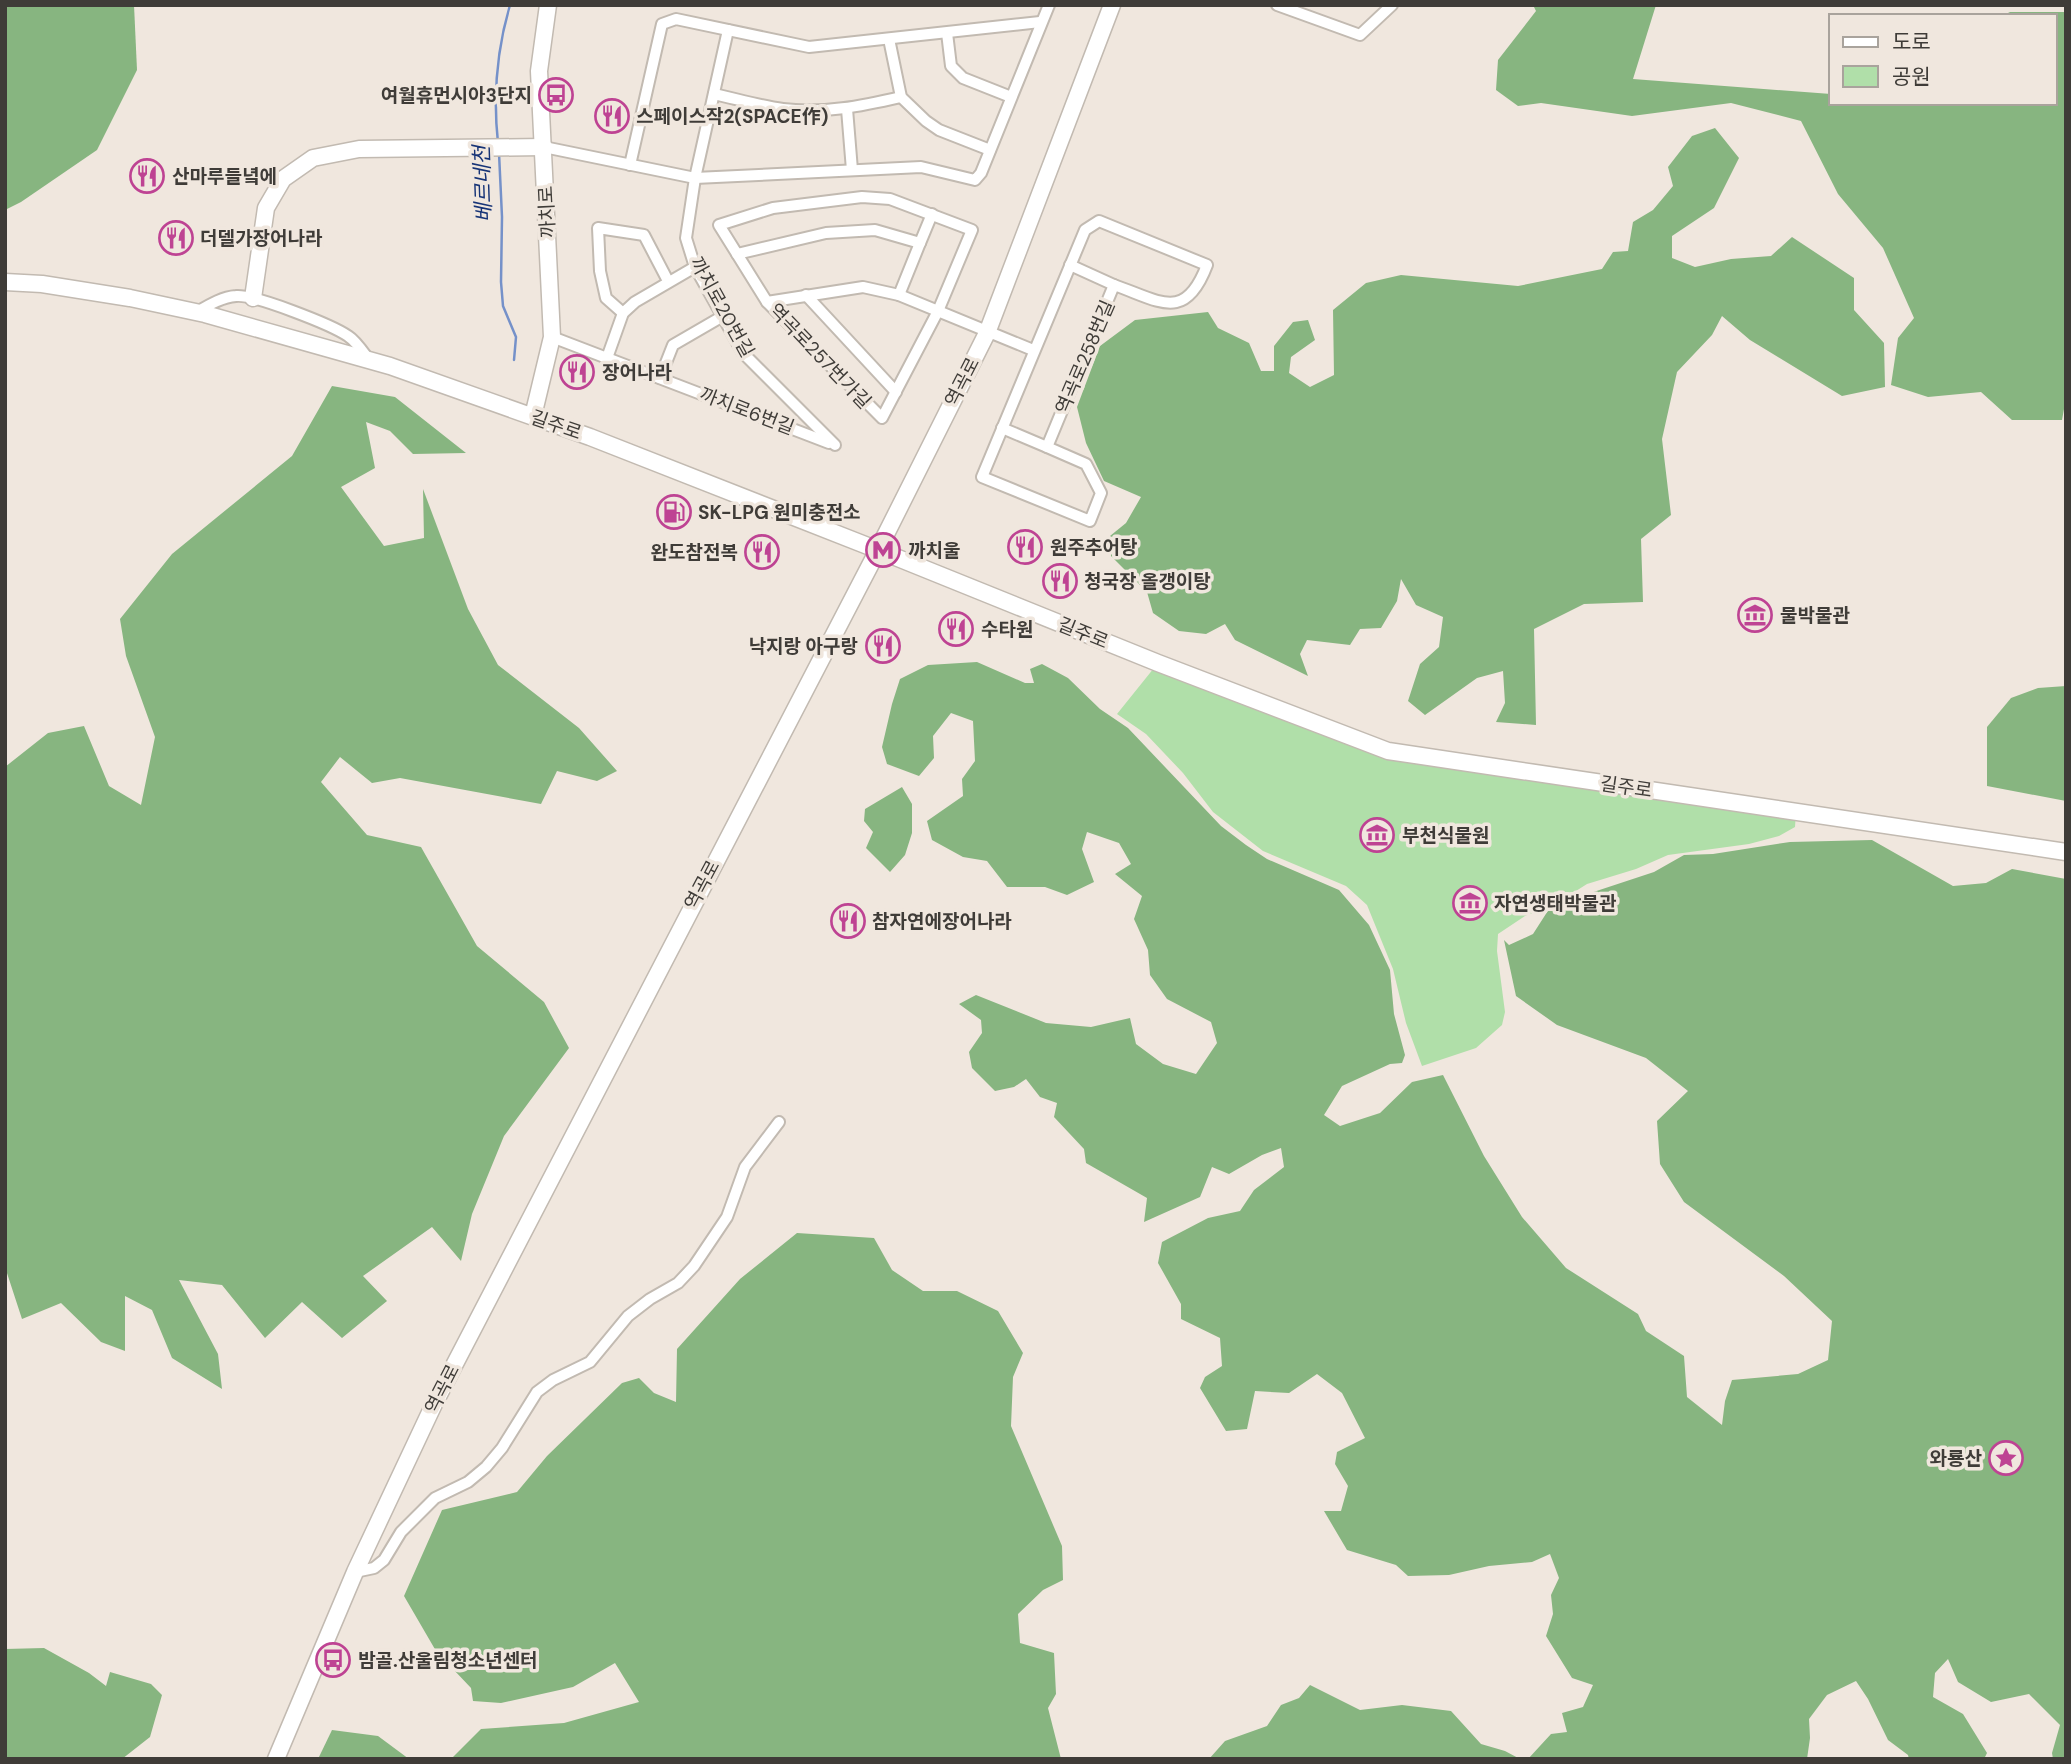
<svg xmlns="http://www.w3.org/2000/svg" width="2071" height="1764" font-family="'DM Sans','Noto Sans KR',sans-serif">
<rect width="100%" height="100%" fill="#f0e7de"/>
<!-- green -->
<polygon fill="#b0dfa9" points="1158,663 1388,751 1796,812 1795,827 1779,836 1749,844 1668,855 1636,869 1587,884 1557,903 1525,916 1498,934 1497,951 1505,1012 1502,1025 1476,1048 1422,1066 1406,1023 1393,969 1367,905 1346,886 1263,851 1213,812 1183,773 1146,734 1117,714"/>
<!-- forest -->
<g fill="#87b580">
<polygon points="5,5 134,5 137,70 97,150 21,202 5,210"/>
<polygon points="1533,5 1656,5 1633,79 1831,94 1831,103 2055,103 2055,16 2002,16 2010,12 2066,12 2066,398 2062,420 2012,420 1981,392 1928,397 1891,385 1898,338 1914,318 1883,248 1838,194 1801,121 1731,103 1632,116 1541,103 1518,106 1496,90 1498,60 1536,11"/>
<polygon points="1715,128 1739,158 1714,208 1672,236 1672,258 1695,267 1731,259 1771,256 1792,237 1854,278 1854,310 1884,343 1885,387 1842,396 1750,340 1722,316 1712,335 1677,372 1662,439 1671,515 1641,539 1643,602 1584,604 1534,629 1536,725 1496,722 1505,703 1503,671 1477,678 1425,715 1408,701 1420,664 1439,647 1443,617 1416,605 1401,579 1397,601 1381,628 1360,629 1350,645 1307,640 1300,654 1308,676 1235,640 1225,624 1206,634 1179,631 1153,613 1147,592 1111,556 1110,536 1126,523 1141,497 1104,481 1086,443 1077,407 1100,346 1135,320 1208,312 1218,328 1249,343 1261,371 1274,371 1274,346 1293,322 1308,320 1315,340 1291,357 1289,373 1310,387 1334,375 1333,310 1366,283 1401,275 1518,286 1602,269 1613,252 1628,251 1633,222 1653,210 1673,186 1668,167 1692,136"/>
<polygon points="332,386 395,397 466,453 413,454 390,431 366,422 375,468 341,487 384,546 424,538 423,489 468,609 498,665 579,728 617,771 597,781 557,771 541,804 400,778 372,783 340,757 321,782 367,835 421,847 477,946 544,1002 569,1048 504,1136 472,1214 461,1261 432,1227 363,1276 387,1301 342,1338 302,1302 265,1338 222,1285 179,1280 218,1354 222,1389 172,1358 152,1310 125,1296 125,1351 101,1342 61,1303 22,1319 5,1267 5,767 48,733 84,726 109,786 141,805 155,737 126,656 120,619 172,554 292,456"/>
<polygon points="977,662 1025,683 1034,683 1030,669 1042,664 1068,678 1100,709 1128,728 1221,826 1246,845 1267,859 1339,890 1369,925 1390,970 1394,1014 1405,1055 1402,1063 1390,1064 1342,1086 1324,1115 1340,1126 1380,1113 1412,1082 1443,1075 1484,1156 1522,1217 1566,1268 1638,1314 1646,1331 1684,1356 1687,1397 1722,1425 1725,1401 1732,1380 1798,1374 1828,1360 1832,1321 1784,1276 1684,1202 1660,1164 1657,1121 1688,1091 1646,1058 1557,1025 1516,996 1504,940 1509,945 1533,934 1551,906 1654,872 1684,855 1713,854 1790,842 1872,840 1953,886 1986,883 2012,869 2066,879 2066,1759 2053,1759 2052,1753 2060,1725 2029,1694 1991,1702 1958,1682 1948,1659 1935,1673 1933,1697 1963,1714 1987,1753 1984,1759 1909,1759 1908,1755 1888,1740 1868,1699 1856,1681 1827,1695 1809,1719 1810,1738 1807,1759 1528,1759 1551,1734 1567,1732 1562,1713 1583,1707 1593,1685 1572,1678 1546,1636 1553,1614 1551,1595 1559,1578 1550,1554 1532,1562 1489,1566 1449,1575 1408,1576 1396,1565 1347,1550 1324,1511 1341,1511 1348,1486 1335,1464 1337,1452 1365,1438 1342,1393 1317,1374 1289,1393 1255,1391 1247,1429 1226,1431 1200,1388 1205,1377 1222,1366 1220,1338 1181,1319 1181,1304 1158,1263 1162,1242 1208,1218 1240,1211 1254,1190 1284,1167 1281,1148 1262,1155 1229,1174 1212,1167 1200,1197 1144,1222 1147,1198 1086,1163 1084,1149 1054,1117 1057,1103 1040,1097 1026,1079 1014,1087 995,1091 972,1068 969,1052 982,1033 981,1020 959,1004 976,995 1046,1023 1091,1027 1130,1018 1136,1044 1163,1064 1196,1074 1217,1043 1211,1022 1167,999 1150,975 1148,950 1134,919 1142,896 1115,874 1131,864 1119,843 1087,832 1082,849 1094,882 1067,895 1045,887 1007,887 987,861 963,857 932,840 927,821 963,796 962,779 975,761 973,721 951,713 933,736 934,758 919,776 887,764 882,747 892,704 900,679 928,665"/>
<polygon points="2066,686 2066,801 1987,786 1987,727 2011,698 2038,688"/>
<polygon points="902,787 912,804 912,833 905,855 890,872 866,848 873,832 864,821 865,809"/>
<polygon points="797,1233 874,1238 892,1270 923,1291 957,1291 998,1311 1023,1353 1013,1377 1011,1426 1062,1546 1063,1580 1043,1590 1018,1614 1020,1643 1054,1653 1056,1694 1048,1708 1061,1759 451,1759 481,1729 564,1723 639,1702 615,1663 573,1687 501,1703 473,1701 471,1688 436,1651 404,1596 442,1510 517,1492 547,1456 622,1383 639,1378 654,1393 676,1402 677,1349 740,1279"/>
<polygon points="44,1648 89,1673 106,1686 110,1672 151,1684 162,1695 150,1737 122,1759 5,1759 5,1649"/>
<polygon points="1310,1685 1360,1710 1402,1705 1451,1711 1481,1744 1505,1751 1520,1759 1209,1759 1225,1741 1267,1726 1281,1705 1299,1698"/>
<polygon points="332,1730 378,1736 409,1759 318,1759"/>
</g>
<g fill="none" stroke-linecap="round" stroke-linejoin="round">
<!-- stream -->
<g stroke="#7591c9" stroke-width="2.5">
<path d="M498,143c-5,-46 -1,-94 12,-138"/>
<polyline points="499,153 502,217 501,282 503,306 516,337 514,360"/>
</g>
<!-- street casing -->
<g stroke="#c2bab1" stroke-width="14">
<g id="street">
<polyline points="1277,5 1360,35 1392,5"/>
<polyline points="728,30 695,178 686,238 695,267 743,353 835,445"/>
<polyline points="947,33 951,66 963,78 1011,97"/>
<polyline points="889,39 901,97 926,121 939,130 990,150"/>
<path d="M714,94c23,5 46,12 69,15 40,5 79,-3 118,-12"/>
<polyline points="847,109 852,170"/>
<polyline points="544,147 695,178 921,167 975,180 981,173 1049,5"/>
<polyline points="630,165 662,24 676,19 809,47 1040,22"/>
<polygon points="862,197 890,199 972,230 938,311 882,418 767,302 719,225 773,208"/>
<path d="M1099,221l108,44c-22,58 -47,36 -93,20l-67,162 39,17 15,29 -11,28 -108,-44 103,-247z"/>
<polyline points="920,243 932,214"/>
<polyline points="737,254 826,233 875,230 920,243 899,295"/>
<polyline points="1070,265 1114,285"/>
<polyline points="806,295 896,392"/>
<polyline points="767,302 863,287 899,295 1033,350"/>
<path d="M197,312c12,-7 25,-15 39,-16 18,-2 96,29 112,40 8,5 15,16 21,24"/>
<polyline points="623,313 606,298 600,271 598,228 644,235 668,281"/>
<polyline points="552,337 829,443"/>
<polyline points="607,358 623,313 635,302 695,267"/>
<polyline points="660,378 673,345 723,316"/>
<polyline points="1002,428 1047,447"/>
<polyline points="355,1572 374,1568 384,1560 401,1532 435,1498 468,1482 486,1467 502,1448 537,1392 553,1380 590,1362 628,1316 650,1299 678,1283 694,1266 727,1217 745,1167 779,1122"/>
</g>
</g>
<!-- secondary casing -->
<g stroke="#c2bab1" stroke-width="19">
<g id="secondary">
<polyline points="5,282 42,284 130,298 205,314 390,366 590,437 878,550 1158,663 1388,751 2066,852"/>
<polyline points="253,298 266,208 283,179 313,158 359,149 544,147"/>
<polyline points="533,416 552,337 539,71 548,5"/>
<polyline points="276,1759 355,1572 434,1404 878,550 987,333 1112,5"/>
</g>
</g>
<!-- street -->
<use href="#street" stroke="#fff" stroke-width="10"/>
<!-- secondary -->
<use href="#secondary" stroke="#fff" stroke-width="16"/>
</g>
<!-- icons -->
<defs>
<g id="bus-ring" transform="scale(1.75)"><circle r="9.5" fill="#f0e7de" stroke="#be4393" stroke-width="1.5"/><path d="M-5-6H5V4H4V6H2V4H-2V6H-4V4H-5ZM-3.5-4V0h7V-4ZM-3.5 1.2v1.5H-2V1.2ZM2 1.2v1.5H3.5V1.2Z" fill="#be4393"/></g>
<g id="restaurant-ring" transform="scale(1.75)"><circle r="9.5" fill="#f0e7de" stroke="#be4393" stroke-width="1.5"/><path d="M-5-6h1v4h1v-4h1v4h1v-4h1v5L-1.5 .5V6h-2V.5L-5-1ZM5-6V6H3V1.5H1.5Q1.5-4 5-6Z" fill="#be4393"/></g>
<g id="fuel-ring" transform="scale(1.75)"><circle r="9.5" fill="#f0e7de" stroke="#be4393" stroke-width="1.5"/><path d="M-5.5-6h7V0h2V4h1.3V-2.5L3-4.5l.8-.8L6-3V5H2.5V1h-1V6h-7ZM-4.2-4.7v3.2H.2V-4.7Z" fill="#be4393"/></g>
<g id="metro-ring" transform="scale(1.75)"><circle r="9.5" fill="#f0e7de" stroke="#be4393" stroke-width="1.5"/><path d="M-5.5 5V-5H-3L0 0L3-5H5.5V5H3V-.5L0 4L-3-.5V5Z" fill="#be4393"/></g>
<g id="museum-ring" transform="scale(1.75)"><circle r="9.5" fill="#f0e7de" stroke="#be4393" stroke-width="1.5"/><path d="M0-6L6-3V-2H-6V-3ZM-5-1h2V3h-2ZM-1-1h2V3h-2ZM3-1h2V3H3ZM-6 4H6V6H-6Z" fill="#be4393"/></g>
<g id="sight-ring" transform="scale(1.75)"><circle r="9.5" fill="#f0e7de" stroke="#be4393" stroke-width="1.5"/><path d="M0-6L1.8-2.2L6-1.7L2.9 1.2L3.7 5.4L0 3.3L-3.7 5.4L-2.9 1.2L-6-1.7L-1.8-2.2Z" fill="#be4393"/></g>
</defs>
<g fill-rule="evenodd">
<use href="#bus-ring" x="556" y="95"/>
<use href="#restaurant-ring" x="612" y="116"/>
<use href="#restaurant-ring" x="147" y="176"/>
<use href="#restaurant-ring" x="176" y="238"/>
<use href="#restaurant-ring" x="577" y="372"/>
<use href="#fuel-ring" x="674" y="512"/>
<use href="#restaurant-ring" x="1025" y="547"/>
<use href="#metro-ring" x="883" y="550"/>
<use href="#restaurant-ring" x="762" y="552"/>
<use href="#restaurant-ring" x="1060" y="581"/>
<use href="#museum-ring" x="1755" y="615"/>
<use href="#restaurant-ring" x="956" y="629"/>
<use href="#restaurant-ring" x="883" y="646"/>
<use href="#museum-ring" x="1377" y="835"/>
<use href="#museum-ring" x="1470" y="903"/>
<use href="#restaurant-ring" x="848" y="921"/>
<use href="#sight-ring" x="2006" y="1458"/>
<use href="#bus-ring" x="333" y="1660"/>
</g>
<g text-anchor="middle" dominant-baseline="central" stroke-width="7" stroke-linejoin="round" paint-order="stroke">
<!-- poi labels -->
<g font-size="19" font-weight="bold" fill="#3f3c38" stroke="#f0e7de" text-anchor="start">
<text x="532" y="95" text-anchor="end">여월휴먼시아3단지</text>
<text x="636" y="116">스페이스작2(SPACE作)</text>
<text x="172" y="176">산마루들녘에</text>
<text x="200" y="238">더델가장어나라</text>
<text x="602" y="372">장어나라</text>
<text x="698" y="512">SK-LPG 원미충전소</text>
<text x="1050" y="547">원주추어탕</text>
<text x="908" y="550">까치울</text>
<text x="738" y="552" text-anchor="end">완도참전복</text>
<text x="1084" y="581">청국장 올갱이탕</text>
<text x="1780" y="615">물박물관</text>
<text x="981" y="629">수타원</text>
<text x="858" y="646" text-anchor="end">낙지랑 아구랑</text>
<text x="1402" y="835">부천식물원</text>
<text x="1494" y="903">자연생태박물관</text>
<text x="872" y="921">참자연에장어나라</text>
<text x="1982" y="1458" text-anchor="end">와룡산</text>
<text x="358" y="1660">밤골.산울림청소년센터</text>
</g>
<!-- street labels -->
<g font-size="19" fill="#3f3c38" stroke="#f0e7de">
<text transform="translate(547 212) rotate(-93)">까치로</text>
<text transform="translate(722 307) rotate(61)">까치로20번길</text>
<text transform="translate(820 356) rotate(46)">역곡로257번가길</text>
<text transform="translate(1085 357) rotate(-67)">역곡로258번길</text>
<text transform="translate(962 382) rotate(-63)">역곡로</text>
<text transform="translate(747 411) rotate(21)">까치로6번길</text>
<text transform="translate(556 425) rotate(19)">길주로</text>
<text transform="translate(1083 633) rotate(22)">길주로</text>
<text transform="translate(1626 787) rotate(8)">길주로</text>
<text transform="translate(702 885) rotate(-62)">역곡로</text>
<text transform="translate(442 1389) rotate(-63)">역곡로</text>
</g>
<!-- water labels -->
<g font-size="21" font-style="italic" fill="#173477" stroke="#f0e7de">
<text transform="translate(483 184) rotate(-92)">베르네천</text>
</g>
</g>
<!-- border -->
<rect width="2071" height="1764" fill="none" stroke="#3f3c38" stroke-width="14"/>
<!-- legend -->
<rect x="1829" y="14" width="228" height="91" fill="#f0e7de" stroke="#a9a39c" stroke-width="2"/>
<rect x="1843" y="37" width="35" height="10" fill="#ffffff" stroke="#a9a39c" stroke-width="2"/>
<text x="1892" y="49" font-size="21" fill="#3f3c38">도로</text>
<rect x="1843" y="66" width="35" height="21" fill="#b0dfa9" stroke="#a9a39c" stroke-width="2"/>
<text x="1892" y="84" font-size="21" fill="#3f3c38">공원</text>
</svg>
